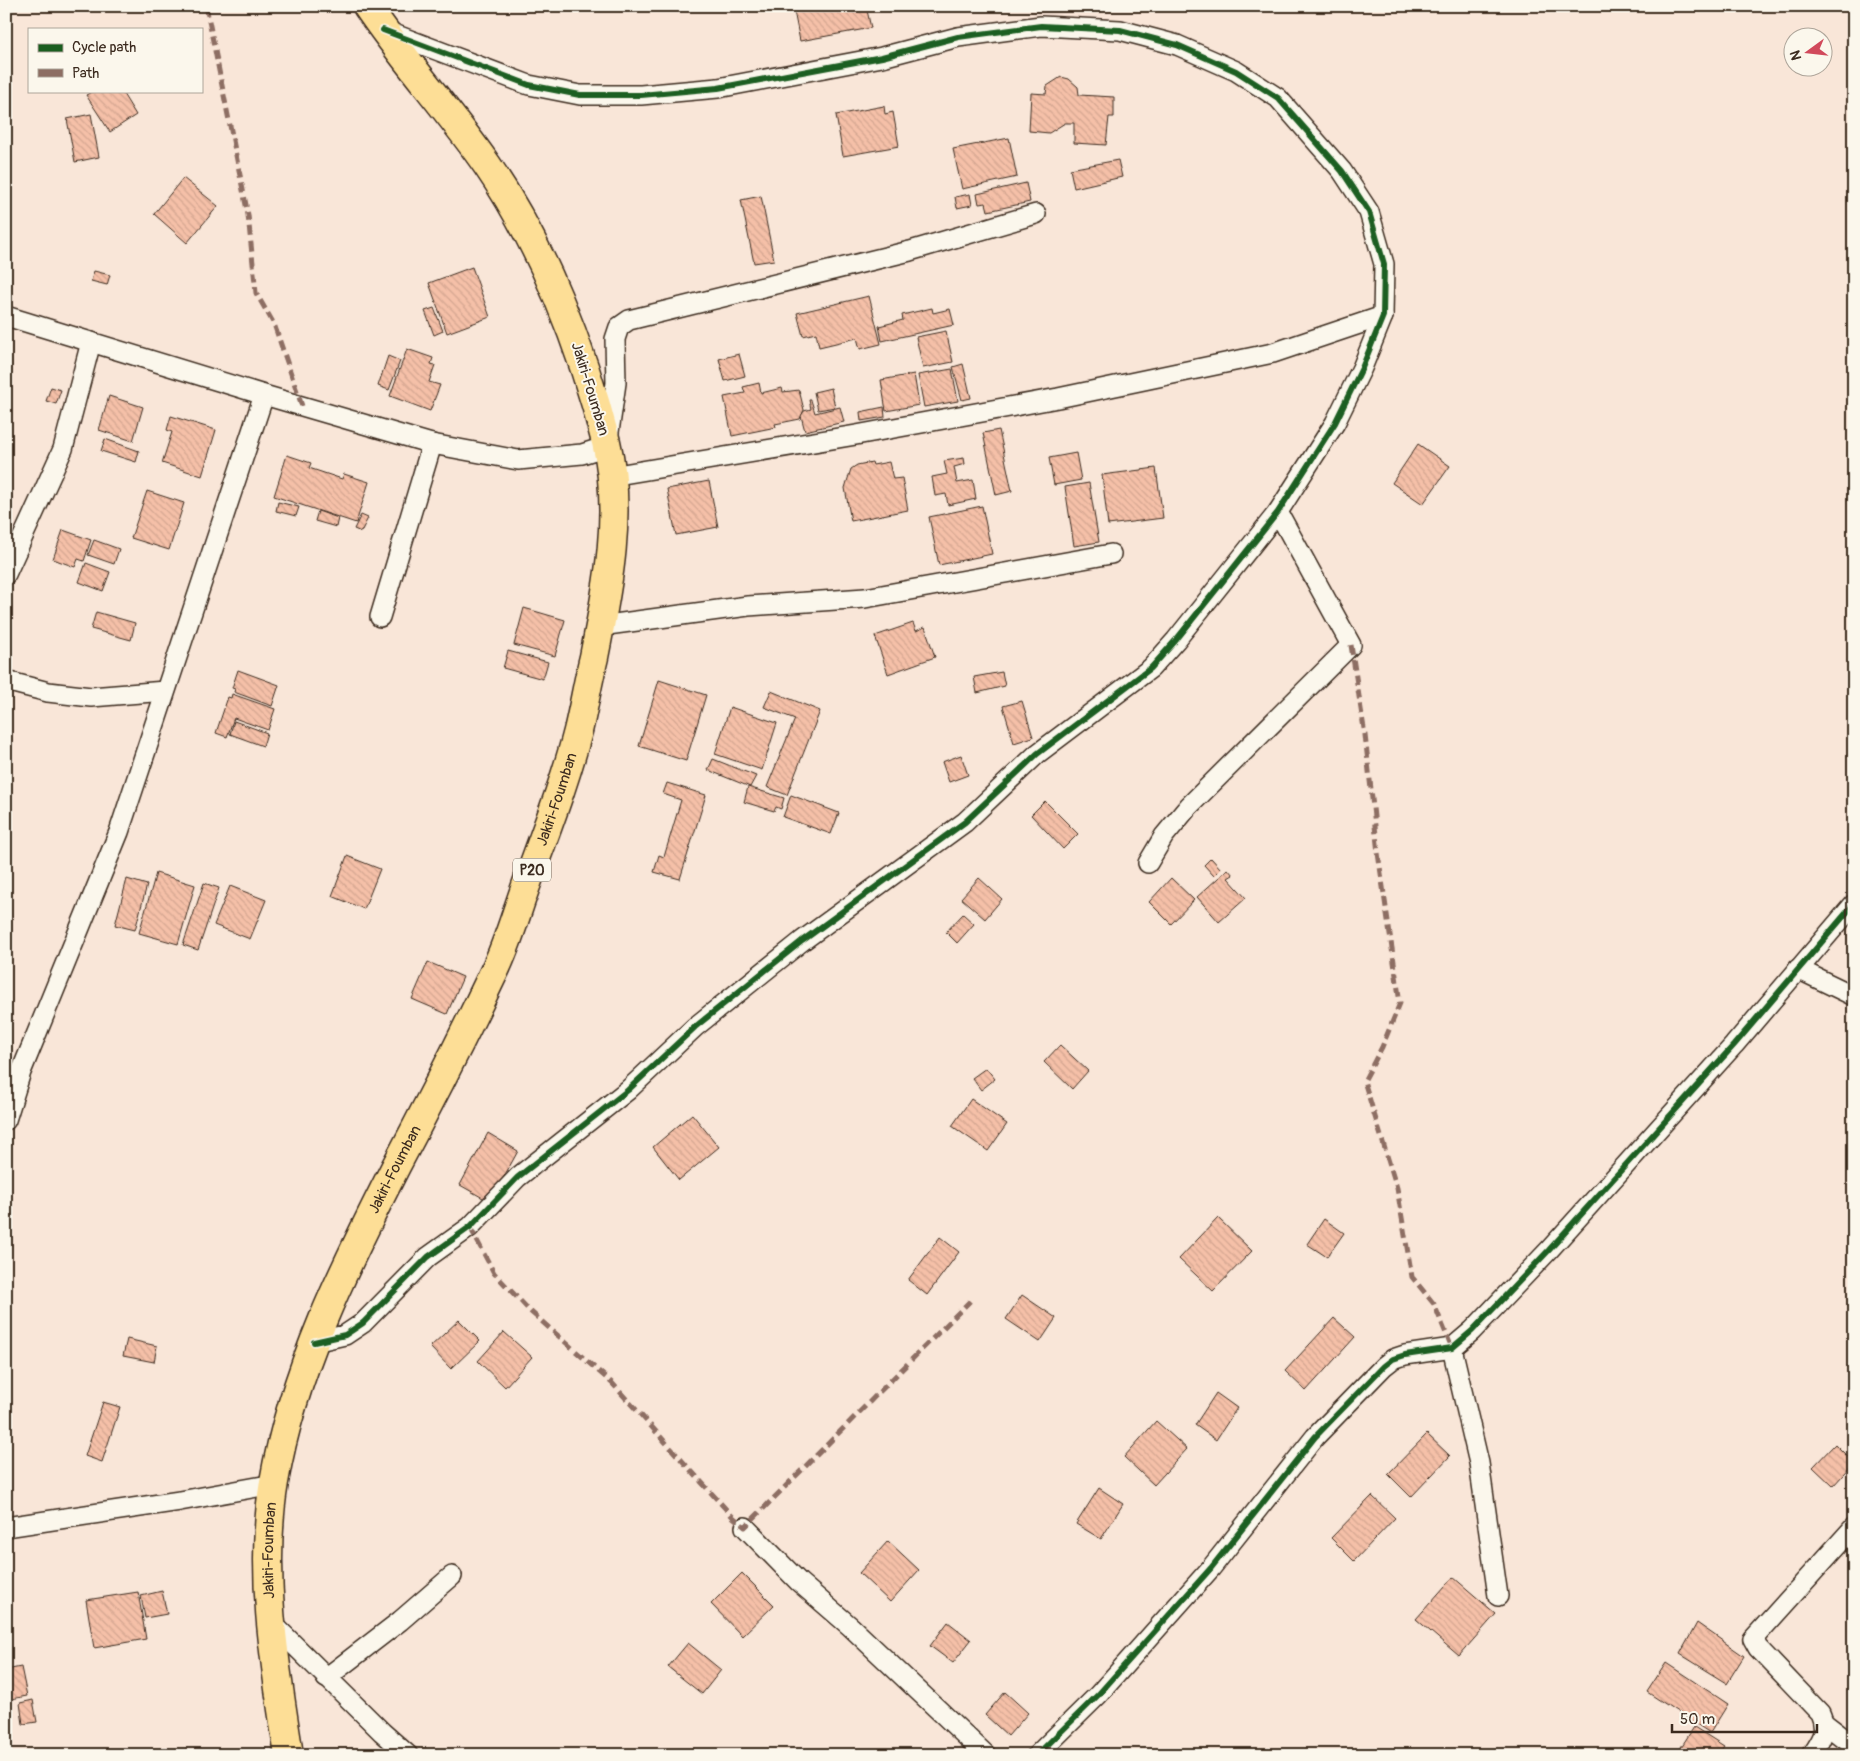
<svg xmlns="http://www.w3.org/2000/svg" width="1860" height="1761" font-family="Pangolin,sans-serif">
<defs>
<pattern id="building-back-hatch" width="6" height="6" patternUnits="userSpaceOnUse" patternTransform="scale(1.25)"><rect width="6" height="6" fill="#f5c0a8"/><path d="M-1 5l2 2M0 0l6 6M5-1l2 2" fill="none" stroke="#d3a590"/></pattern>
</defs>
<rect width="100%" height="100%" fill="#f9e6d8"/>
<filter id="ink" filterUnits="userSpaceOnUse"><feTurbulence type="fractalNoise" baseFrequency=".02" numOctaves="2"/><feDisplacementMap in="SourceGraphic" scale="10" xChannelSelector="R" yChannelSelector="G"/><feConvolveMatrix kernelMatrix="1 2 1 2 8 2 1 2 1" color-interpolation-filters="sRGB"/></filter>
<g filter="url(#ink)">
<!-- building -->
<g fill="url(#building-back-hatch)" stroke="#3b2a1e">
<polygon points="793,6 866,6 871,28 800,41"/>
<polygon points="1061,77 1069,79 1078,87 1079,95 1114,97 1114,117 1109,117 1106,145 1074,143 1074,123 1065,123 1049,133 1029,131 1031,93 1046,94 1047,86"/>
<polygon points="93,91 127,91 123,94 136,115 110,132 86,95"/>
<polygon points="884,106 885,114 893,112 899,146 843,156 836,115"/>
<polygon points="91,114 99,157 75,162 67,119"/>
<polygon points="1009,138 1017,177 962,189 953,149"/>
<polygon points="1118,160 1122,177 1074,188 1070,169"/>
<polygon points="183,178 218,206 187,243 154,214"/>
<polygon points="1026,183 1030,202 988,211 986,203 979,204 977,194"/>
<polygon points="970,194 972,205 957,208 955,197"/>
<polygon points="761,196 774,260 754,263 741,200"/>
<polygon points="472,267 490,317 447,333 429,283"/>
<polygon points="94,271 110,275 107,285 91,281"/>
<polygon points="869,296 881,344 860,349 857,338 819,347 816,333 803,336 797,313"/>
<polygon points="434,308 443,331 434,335 425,311"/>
<polygon points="932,308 933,313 950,309 954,325 882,341 879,326 903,320 902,315"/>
<polygon points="946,331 953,362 923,368 916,337"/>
<polygon points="407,349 433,358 431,364 435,365 429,382 440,385 430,411 390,396"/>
<polygon points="739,354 745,376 725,381 719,359"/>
<polygon points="388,356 400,361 389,390 378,386"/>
<polygon points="963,364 971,398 962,400 953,367"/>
<polygon points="952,369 958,401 924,407 918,375"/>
<polygon points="914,374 919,405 886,411 881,380"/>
<polygon points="759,383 761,393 782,388 783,392 799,390 804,410 800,419 775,424 776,427 732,436 724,397 745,393 743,387"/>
<polygon points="51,387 61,390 56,404 46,401"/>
<polygon points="831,388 835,407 818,410 814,392"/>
<polygon points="109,396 143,407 133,441 99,430"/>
<polygon points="809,400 811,400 815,413 840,407 844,422 805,431 801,416 804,411 811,409"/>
<polygon points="884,407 885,417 861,421 860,412"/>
<polygon points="171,416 216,430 202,476 162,463 172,432 167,430"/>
<polygon points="999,430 1012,491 996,495 983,433"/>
<polygon points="105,439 139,451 136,462 101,451"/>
<polygon points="1418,444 1450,466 1423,504 1392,483"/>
<polygon points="1076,453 1081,480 1054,485 1049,458"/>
<polygon points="287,455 311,463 309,468 342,479 344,474 369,482 356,523 274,496"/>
<polygon points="964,458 965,464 954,467 957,483 973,480 976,499 948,505 946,494 935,496 932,477 947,474 944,461"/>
<polygon points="872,462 873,465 889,462 893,479 902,478 908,510 851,521 845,488 851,469 857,465"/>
<polygon points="1156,468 1163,518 1108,525 1102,475"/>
<polygon points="709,481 718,527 676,535 667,489"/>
<polygon points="1089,483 1099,542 1074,546 1065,487"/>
<polygon points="147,491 184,503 169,550 131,538"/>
<polygon points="278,502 299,507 296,516 276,511"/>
<polygon points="982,506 992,554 939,565 929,517"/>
<polygon points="318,511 338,518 336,527 315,521"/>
<polygon points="361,515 368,518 361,532 354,529"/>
<polygon points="63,530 91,540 84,561 78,559 75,567 53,559"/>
<polygon points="94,540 119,549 114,564 88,555"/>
<polygon points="86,563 110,572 103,591 79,582"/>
<polygon points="524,608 565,620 555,656 514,645"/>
<polygon points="96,612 135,623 131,640 91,629"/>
<polygon points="913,623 916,631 925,627 935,657 888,674 875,636"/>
<polygon points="508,651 548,662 543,679 503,668"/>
<polygon points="238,670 279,685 272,706 234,692 235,689 232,688"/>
<polygon points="1002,672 1005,686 977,693 974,677"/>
<polygon points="659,680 706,695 686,761 639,746"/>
<polygon points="771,691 820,711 787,795 767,787 795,719 764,707"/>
<polygon points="232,694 275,709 268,730 234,718 227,737 216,733 228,697 231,698"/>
<polygon points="1022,701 1033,737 1014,743 1003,706"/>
<polygon points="730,707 777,723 762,770 715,754"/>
<polygon points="234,721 267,733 263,746 230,734"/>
<polygon points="961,755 968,775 949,782 942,762"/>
<polygon points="713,759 756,776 750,787 708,770"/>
<polygon points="667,783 706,795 680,879 654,872 659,855 664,857 681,800 663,794"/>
<polygon points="748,787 784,798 781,809 776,807 774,811 744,802"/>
<polygon points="791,795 839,813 831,834 783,817"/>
<polygon points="1045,801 1078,834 1063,849 1031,815"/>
<polygon points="347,856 380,869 364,909 332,896"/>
<polygon points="1211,858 1221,869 1214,876 1204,865"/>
<polygon points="1228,869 1233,875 1228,878 1246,898 1219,922 1197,897"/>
<polygon points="156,873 195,885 178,944 139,933"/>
<polygon points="979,878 1002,899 985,919 961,898"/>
<polygon points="1171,878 1194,900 1171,924 1149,902"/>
<polygon points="127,879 147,885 135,930 115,925"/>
<polygon points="204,883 219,888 198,950 183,945"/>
<polygon points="230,886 266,900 250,939 214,925"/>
<polygon points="963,914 974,924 957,943 946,932"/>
<polygon points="428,962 463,977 447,1014 412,999"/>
<polygon points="1060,1045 1088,1071 1072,1089 1044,1062"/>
<polygon points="986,1068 995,1079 981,1090 972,1078"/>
<polygon points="971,1099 1007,1124 988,1151 952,1126"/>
<polygon points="692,1114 719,1147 679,1180 653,1147"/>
<polygon points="488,1133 518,1151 490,1202 460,1185"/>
<polygon points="1218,1218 1252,1251 1213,1291 1179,1259"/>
<polygon points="1324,1219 1344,1233 1327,1257 1307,1244"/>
<polygon points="940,1237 959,1252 927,1295 908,1280"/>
<polygon points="1022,1295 1056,1318 1040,1342 1006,1319"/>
<polygon points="1334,1318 1355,1337 1306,1391 1285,1371"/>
<polygon points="459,1320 480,1341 451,1369 430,1347"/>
<polygon points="504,1332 532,1357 505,1387 478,1361"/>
<polygon points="127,1339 157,1346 154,1362 123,1356"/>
<polygon points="1216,1393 1237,1408 1216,1440 1195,1425"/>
<polygon points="103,1402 120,1407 102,1462 85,1456"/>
<polygon points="1156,1421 1187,1449 1154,1485 1124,1457"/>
<polygon points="1427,1434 1450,1456 1411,1497 1388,1474"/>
<polygon points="1835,1444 1854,1463 1833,1486 1813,1467"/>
<polygon points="1099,1488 1123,1504 1101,1539 1076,1524"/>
<polygon points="1372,1496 1395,1518 1354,1561 1331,1538"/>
<polygon points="888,1541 919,1570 890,1602 859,1573"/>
<polygon points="742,1573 774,1605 742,1636 711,1604"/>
<polygon points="1453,1577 1496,1614 1459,1656 1416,1619"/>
<polygon points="162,1591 167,1614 145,1618 141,1596"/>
<polygon points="138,1592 146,1639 94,1648 86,1600"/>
<polygon points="948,1622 971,1640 953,1663 930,1646"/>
<polygon points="1697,1623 1744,1656 1727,1683 1680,1654"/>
<polygon points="688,1643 721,1670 702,1694 668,1667"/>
<polygon points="1666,1663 1728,1704 1710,1733 1647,1692"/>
<polygon points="21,1667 27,1696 6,1700 6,1670"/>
<polygon points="1005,1692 1028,1713 1008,1736 985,1715"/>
<polygon points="33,1700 37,1722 23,1724 20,1703"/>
<polygon points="1694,1727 1724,1746 1718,1755 1676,1755"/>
</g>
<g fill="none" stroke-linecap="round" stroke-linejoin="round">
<!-- street casing -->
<g stroke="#3b2a1e" stroke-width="22">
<g id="street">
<polyline points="6,316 264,395 432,444 518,460 582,454 607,446 616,383 615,339 619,327 629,320 910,251 1036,214"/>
<polyline points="611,476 856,435 1058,398 1273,353 1383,316"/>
<polyline points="6,574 63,449 91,342"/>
<polyline points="380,617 432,444"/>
<polyline points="600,626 748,606 865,598 1111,554"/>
<polyline points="6,681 48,692 91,697 165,691"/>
<polyline points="1148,863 1164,836 1189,806 1351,645 1278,512"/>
<polyline points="1798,969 1854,996"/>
<polyline points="6,1120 21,1072 119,832 264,395"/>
<polyline points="314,1342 345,1335 363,1323 428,1257 470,1227 518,1177 628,1090 695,1027 802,941 965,822 1037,754 1151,668 1176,640 1278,512 1335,423 1362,368 1383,316 1384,264 1369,212 1342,171 1278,98 1236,71 1177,45 1120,30 1041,26 958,37 882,57 718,88 641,95 580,95 529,85 386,31"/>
<polyline points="1452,1348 1479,1463 1498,1596"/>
<polyline points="6,1527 180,1501 274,1484"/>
<polyline points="745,1527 799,1582 851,1627 986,1755"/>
<polyline points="270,1621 382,1732 408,1755"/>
<polyline points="326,1678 400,1621 452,1576"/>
<polyline points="1824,1723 1854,1746"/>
<polyline points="1037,1755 1098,1695 1211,1568 1315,1437 1384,1366 1393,1359 1405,1355 1452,1348 1472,1331 1549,1250 1734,1045 1854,904"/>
<path d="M1811,1755c10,-15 17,-24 9,-42l-62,-65 -5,-9 101,-112"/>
</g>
</g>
<!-- primary casing -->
<g stroke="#3b2a1e" stroke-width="31">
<g id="primary">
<path id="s1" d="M289,1755c-14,-89 -30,-183 -15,-273 19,-112 71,-216 122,-316 34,-64 67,-129 98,-194 14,-28 22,-59 33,-89 18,-50 38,-101 51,-152 6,-25 10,-50 16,-74 14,-70 29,-145 12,-215 -24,-95 -64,-197 -119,-277 -38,-55 -83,-104 -120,-159"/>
</g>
</g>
<!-- street -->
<use href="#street" stroke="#fbf7ec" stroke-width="19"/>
<!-- primary -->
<use href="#primary" stroke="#fdde96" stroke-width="28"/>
<!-- quiet -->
<g stroke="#8d6e63" stroke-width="5" stroke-dasharray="10 5" stroke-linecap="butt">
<polyline points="206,6 248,215 256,293 274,324 302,406"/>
<polyline points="1351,645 1365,735 1378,853 1400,1003 1382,1047 1364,1081 1397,1188 1412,1277 1434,1304 1452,1348"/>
<polyline points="470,1227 494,1273 531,1312 612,1383 733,1517 745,1527 970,1301"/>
</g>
<!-- cycleway casing -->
<g stroke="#fbf7ec" stroke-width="9">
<g id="cycleway">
<polyline points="314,1342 345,1335 363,1323 428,1257 470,1227 518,1177 628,1090 695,1027 802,941 965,822 1037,754 1151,668 1176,640 1278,512 1335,423 1362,368 1383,316 1384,264 1369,212 1342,171 1278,98 1236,71 1177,45 1120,30 1041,26 958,37 882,57 718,88 641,95 580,95 529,85 383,30"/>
<polyline points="1037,1755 1098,1695 1211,1568 1315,1437 1384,1366 1393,1359 1405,1355 1452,1348 1472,1331 1549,1250 1734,1045 1854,904"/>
</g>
</g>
<!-- cycleway -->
<use href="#cycleway" stroke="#1b5e20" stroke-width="6"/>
</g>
</g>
<g text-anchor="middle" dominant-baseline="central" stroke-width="4" stroke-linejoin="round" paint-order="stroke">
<!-- shield labels -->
<rect fill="#fbf7ec" stroke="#75685c" stroke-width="1" x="513" y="858.5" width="38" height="23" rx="4"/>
<g font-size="14" font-weight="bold" fill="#3b2a1e">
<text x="532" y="870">P20</text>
</g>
<!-- street labels -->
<g font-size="15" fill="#3b2a1e" stroke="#fbf7ec">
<text transform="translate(590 389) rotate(73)">Jakiri-Foumban</text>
<text stroke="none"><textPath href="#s1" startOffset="1016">Jakiri-Foumban</textPath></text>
<text stroke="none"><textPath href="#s1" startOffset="611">Jakiri-Foumban</textPath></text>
<text stroke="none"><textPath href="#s1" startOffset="206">Jakiri-Foumban</textPath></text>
</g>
</g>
<!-- margin -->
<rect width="1860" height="1761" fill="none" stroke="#fbf7ec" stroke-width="25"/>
<rect x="12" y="12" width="1835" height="1736" fill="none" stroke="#3b2a1e" stroke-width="2" filter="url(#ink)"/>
<!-- legend -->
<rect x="28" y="28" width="175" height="65" fill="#fbf7ec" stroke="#aea59a"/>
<rect x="38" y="44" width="25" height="8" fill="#1b5e20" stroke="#aea59a"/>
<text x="72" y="52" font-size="15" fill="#3b2a1e">Cycle path</text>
<rect x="38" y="69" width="25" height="8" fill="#8d6e63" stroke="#aea59a"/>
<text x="72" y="78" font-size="15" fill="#3b2a1e">Path</text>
<!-- north arrow -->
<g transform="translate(1808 52) rotate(255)"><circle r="24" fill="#fbf7ec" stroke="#aea59a"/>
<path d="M0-4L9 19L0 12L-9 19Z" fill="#d1495b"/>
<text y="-8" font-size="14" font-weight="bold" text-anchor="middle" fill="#3b2a1e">N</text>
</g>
<!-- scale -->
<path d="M1672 1724v8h145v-8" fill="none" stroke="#3b2a1e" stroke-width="2.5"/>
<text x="1680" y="1724" font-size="15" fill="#3b2a1e" stroke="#fbf7ec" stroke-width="4" paint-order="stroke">50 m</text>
</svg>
